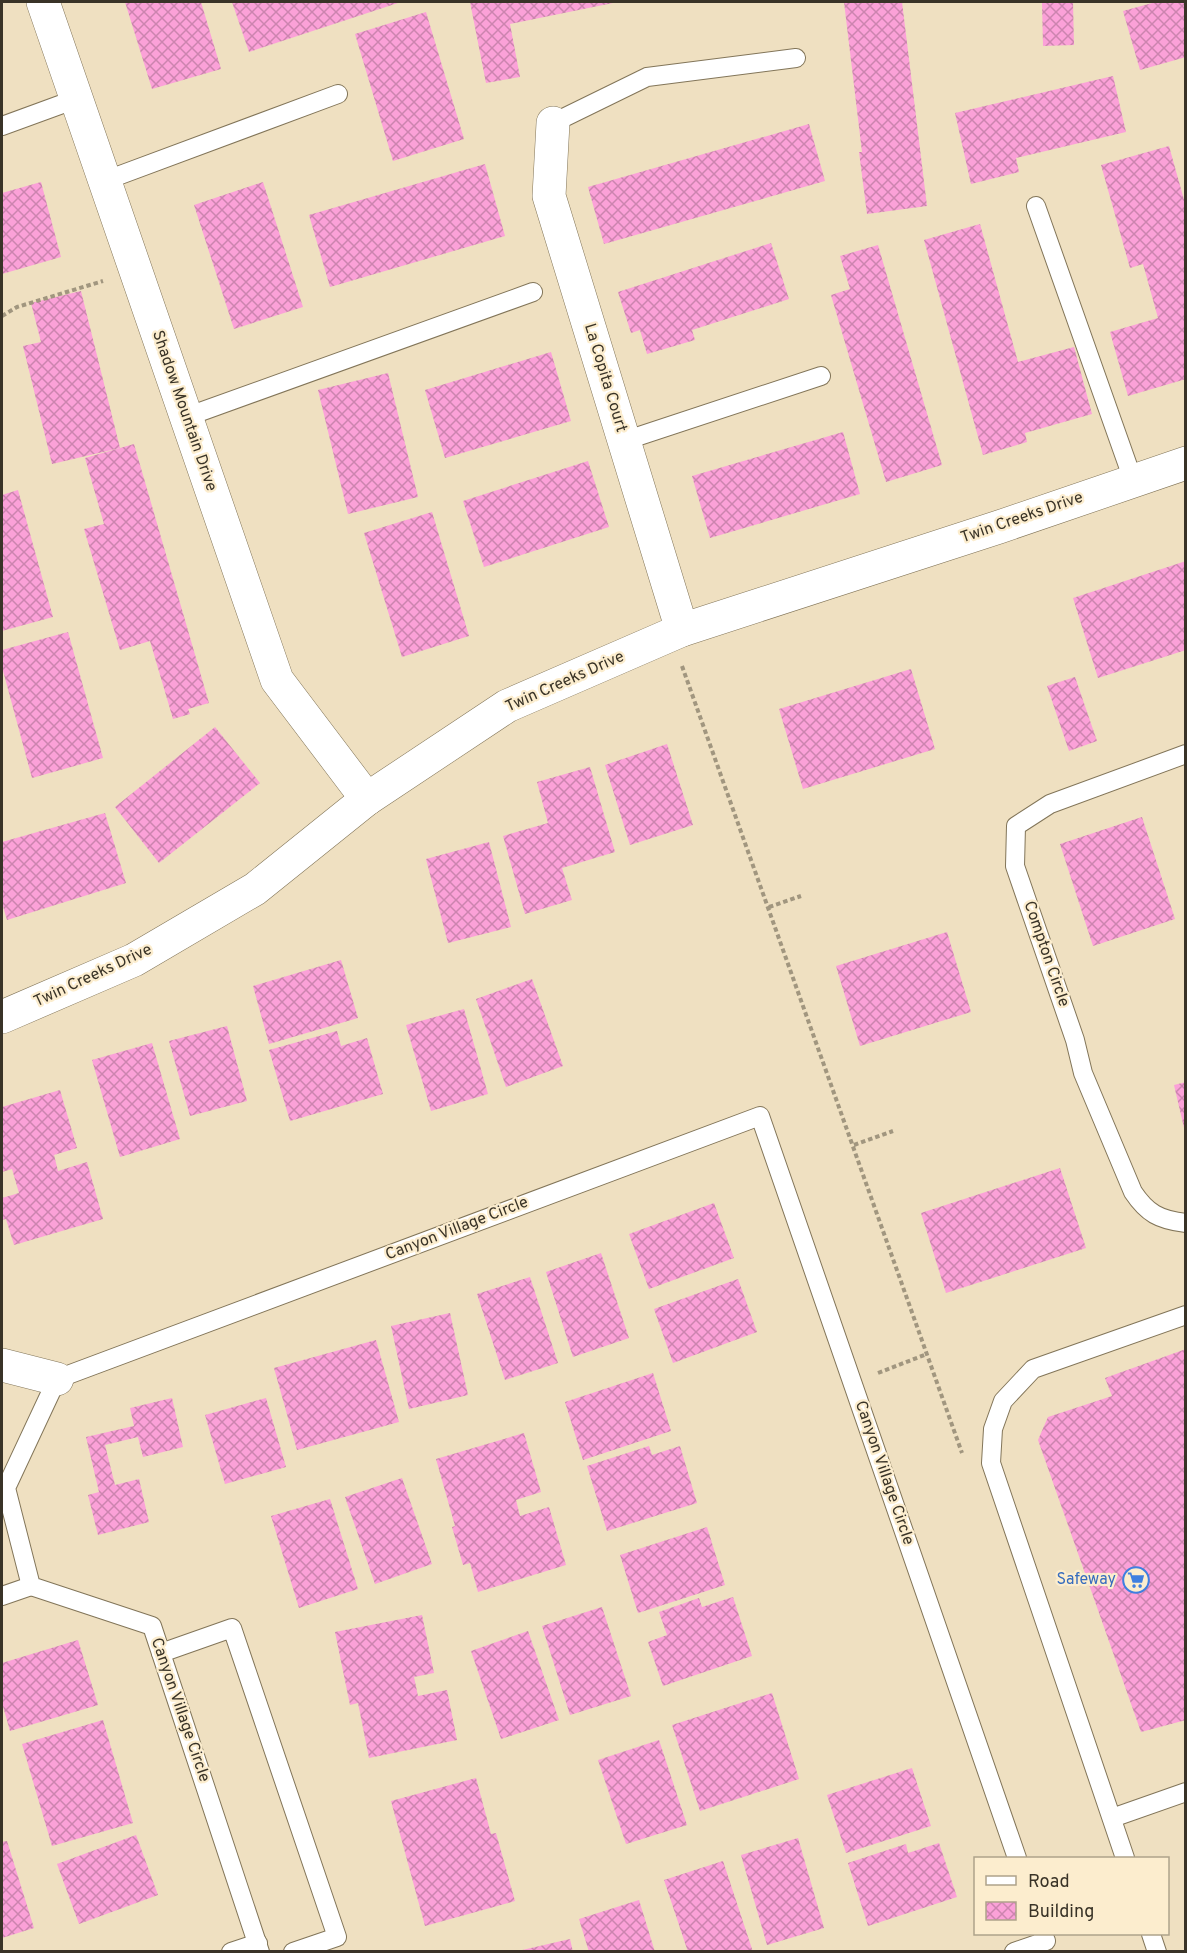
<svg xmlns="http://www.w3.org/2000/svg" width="1187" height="1953" font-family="Overpass,sans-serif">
<defs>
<pattern id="building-cross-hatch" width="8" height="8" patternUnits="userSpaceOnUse" patternTransform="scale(1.5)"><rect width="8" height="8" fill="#fba1d8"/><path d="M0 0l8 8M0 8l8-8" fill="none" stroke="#cc84af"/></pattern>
</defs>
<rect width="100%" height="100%" fill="#efe0c1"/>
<!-- building -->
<g fill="url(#building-cross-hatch)">
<polygon points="125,2 201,2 221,69 152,89"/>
<polygon points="232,2 401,2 249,52"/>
<polygon points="470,2 613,2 613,3 510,24 520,77 486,83"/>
<polygon points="844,2 902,2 927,206 867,214 859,152 862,152"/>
<polygon points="1042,2 1073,2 1074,45 1043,46"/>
<polygon points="1156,2 1186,2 1186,57 1140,70 1123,11"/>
<polygon points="426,12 464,139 393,161 355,34"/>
<polygon points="1113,76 1126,132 1016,158 1019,172 971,184 955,113"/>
<polygon points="809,124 825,181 604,244 588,187"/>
<polygon points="1169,146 1186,207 1186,379 1128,396 1110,332 1158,318 1143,264 1130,268 1101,165"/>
<polygon points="485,164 505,236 330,287 309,215"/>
<polygon points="41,182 61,257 2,274 2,193"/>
<polygon points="263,182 303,307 234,329 194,205"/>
<polygon points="980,224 1018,362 1074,347 1092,414 1025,433 1027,442 983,455 924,240"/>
<polygon points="771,243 789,299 692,330 695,340 647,354 640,330 631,333 618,292"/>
<polygon points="878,245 942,465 886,482 831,295 850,289 840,256"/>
<polygon points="81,291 120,448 52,464 23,346 41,342 31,303"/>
<polygon points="551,352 571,421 445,458 425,390"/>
<polygon points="388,373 418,497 348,514 318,390"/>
<polygon points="843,432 860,494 710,538 692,476"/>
<polygon points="134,444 209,703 188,709 190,714 173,719 150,641 120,650 84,529 104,524 85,458"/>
<polygon points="588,461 609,527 484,567 463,501"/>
<polygon points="18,490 53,617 2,631 2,495"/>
<polygon points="432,512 469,636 402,657 364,533"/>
<polygon points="1186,561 1186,650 1098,678 1073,598"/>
<polygon points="68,632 103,758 32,778 2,667 2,650"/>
<polygon points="911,669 935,749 803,789 779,709"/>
<polygon points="1075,677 1097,741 1069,751 1047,686"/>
<polygon points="215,727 260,783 159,863 115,807"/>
<polygon points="667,744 693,825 630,845 605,765"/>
<polygon points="590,767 615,852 562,868 572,900 525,914 503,836 548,823 537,782"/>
<polygon points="105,813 126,883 7,920 2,903 2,842"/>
<polygon points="1142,817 1175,919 1093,946 1060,844"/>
<polygon points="489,842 511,927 448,943 426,859"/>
<polygon points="947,932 971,1012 860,1046 836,966"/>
<polygon points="341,960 358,1018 269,1044 253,986"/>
<polygon points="532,979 563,1066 506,1087 476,999"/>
<polygon points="464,1009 488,1094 431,1111 406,1025"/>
<polygon points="227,1026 247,1101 190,1116 169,1041"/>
<polygon points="337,1031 341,1046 367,1038 383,1094 290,1121 269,1050"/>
<polygon points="152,1043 180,1139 120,1157 92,1060"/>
<polygon points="1186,1082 1186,1132 1185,1132 1174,1085"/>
<polygon points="60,1090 77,1148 54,1155 58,1171 87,1162 103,1219 14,1245 6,1219 2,1220 2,1198 19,1193 12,1169 2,1172 2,1107"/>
<polygon points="1060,1168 1086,1248 946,1293 921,1213"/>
<polygon points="714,1203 734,1258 649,1289 629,1234"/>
<polygon points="601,1253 629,1338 573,1357 546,1272"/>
<polygon points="530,1277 558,1363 505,1380 477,1294"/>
<polygon points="738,1279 757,1332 673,1363 654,1309"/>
<polygon points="450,1313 468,1395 409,1409 391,1326"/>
<polygon points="376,1340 399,1422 297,1450 274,1368"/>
<polygon points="1186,1349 1186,1720 1141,1732 1038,1440 1048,1417 1112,1396 1105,1378"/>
<polygon points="653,1373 671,1431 583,1460 565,1402"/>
<polygon points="172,1398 183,1447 143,1457 138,1437 105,1445 115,1485 139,1479 149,1522 98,1535 88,1495 99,1492 86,1437 134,1426 130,1408"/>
<polygon points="266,1398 286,1467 225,1484 205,1415"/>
<polygon points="524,1433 541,1492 516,1500 520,1516 549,1507 566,1565 478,1592 470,1563 463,1565 452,1527 455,1526 436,1459"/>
<polygon points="649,1446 652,1455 680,1446 697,1503 607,1531 587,1466"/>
<polygon points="402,1478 432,1564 375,1584 345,1497"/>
<polygon points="330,1499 358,1589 299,1608 271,1516"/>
<polygon points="707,1527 725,1585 638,1613 620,1555"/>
<polygon points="733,1597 752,1656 663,1686 648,1642 667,1635 659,1612 699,1598 702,1607"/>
<polygon points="602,1607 631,1696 570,1715 542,1626"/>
<polygon points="422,1615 434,1673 414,1677 418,1696 447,1690 457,1740 369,1758 358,1703 350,1705 335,1632"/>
<polygon points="528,1631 559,1720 501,1739 471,1651"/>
<polygon points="78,1640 98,1705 10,1731 2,1703 2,1663"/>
<polygon points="772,1693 799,1779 700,1811 672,1725"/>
<polygon points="103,1720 133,1823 52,1846 22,1744"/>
<polygon points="659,1740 687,1825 626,1844 598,1760"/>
<polygon points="912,1768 931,1826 846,1853 827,1795"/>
<polygon points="476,1778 491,1834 496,1833 515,1901 425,1926 391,1801"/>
<polygon points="136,1835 158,1895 79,1924 57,1864"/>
<polygon points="798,1838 824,1928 767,1945 741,1855"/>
<polygon points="7,1841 34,1928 2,1938 2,1842"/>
<polygon points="939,1843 957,1897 868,1926 848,1863 906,1844 908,1853"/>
<polygon points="723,1861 753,1952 688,1952 664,1880"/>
<polygon points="639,1900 655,1952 589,1952 579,1919"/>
<polygon points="570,1939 573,1952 518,1952 518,1951"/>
</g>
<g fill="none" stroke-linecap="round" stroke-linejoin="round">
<!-- service casing -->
<g stroke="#827559" stroke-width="20">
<g id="service">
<polyline points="553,123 647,77 796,58"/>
<polyline points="2,126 76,99"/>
<polyline points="104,181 338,94"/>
<polyline points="1036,206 1133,480"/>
<polyline points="186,417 533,292"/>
<polyline points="624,441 821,376"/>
<path d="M1186,754l-136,50 -34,22 -1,40 60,174 8,33 50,119c14,21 26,28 53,31"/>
<polyline points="2,1596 31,1586"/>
<polyline points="161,1653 232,1628 337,1937 293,1952"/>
<polyline points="1112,1818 1186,1792"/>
<polyline points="1125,1858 991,1463 993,1429 1003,1401 1033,1369 1186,1315"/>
<polyline points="1151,1934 1157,1952"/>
<polyline points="231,1952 258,1943"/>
<polyline points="260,1952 152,1626 31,1586 6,1488 57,1379 760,1116 1017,1858"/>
<polyline points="1014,1952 1046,1941 1043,1934"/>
</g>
</g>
<!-- minor casing -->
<g stroke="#827559" stroke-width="34">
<g id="minor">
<polyline points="43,2 277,680 367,799"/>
<polyline points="553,123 549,196 682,630"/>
<polyline points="2,1365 57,1379"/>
</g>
</g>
<!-- tertiary casing -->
<g stroke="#827559" stroke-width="34">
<polyline id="tertiary" points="2,1017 134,960 255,889 367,799 507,706 682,630 999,527 1186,463"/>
</g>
<!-- path -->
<g stroke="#a1967f" stroke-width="4" stroke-dasharray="4.5 3" stroke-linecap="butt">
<polyline points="2,316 17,307 103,281"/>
<polyline points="682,666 962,1453"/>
<polyline points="769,907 801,896"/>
<polyline points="854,1145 893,1131"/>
<polyline points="878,1373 927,1354"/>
</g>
<!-- service -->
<use href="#service" stroke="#fff" stroke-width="18"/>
<!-- minor -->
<use href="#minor" stroke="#fff" stroke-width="33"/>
<!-- tertiary -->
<use href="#tertiary" stroke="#fff" stroke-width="33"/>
</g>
<!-- icons -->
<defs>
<g id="supermarket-ring" transform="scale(1.35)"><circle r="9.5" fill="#fcedce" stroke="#3f7fe0" stroke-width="1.5"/><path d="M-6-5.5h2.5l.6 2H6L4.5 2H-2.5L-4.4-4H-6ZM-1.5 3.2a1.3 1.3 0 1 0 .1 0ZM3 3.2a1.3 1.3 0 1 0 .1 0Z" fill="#3f7fe0"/></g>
</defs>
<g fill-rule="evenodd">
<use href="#supermarket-ring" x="1136" y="1580"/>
</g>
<g text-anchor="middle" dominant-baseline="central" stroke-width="4.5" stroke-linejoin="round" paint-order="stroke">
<!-- street labels -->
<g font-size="16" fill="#393327" stroke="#fcedce">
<text transform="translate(605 378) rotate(73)">La Copita Court</text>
<text transform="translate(184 411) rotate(71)">Shadow Mountain Drive</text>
<text transform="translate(1022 518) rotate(-19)">Twin Creeks Drive</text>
<text transform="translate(565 682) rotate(-24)">Twin Creeks Drive</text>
<text transform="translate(1046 954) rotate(71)">Compton Circle</text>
<text transform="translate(93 976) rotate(-25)">Twin Creeks Drive</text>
<text transform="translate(457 1229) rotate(-21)">Canyon Village Circle</text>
<text transform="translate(884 1473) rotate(71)">Canyon Village Circle</text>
<text transform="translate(180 1710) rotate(71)">Canyon Village Circle</text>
</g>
<!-- shop labels -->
<g font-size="16" fill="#366cbe" stroke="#fcedce" text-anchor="end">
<text x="1116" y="1580">Safeway</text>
</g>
</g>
<!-- border -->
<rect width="1187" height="1953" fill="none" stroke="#393327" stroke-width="6"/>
<!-- legend -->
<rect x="974" y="1857" width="195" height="78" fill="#fcedce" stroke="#aea38b" stroke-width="1.5"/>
<rect x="986" y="1876" width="30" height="9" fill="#ffffff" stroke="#aea38b" stroke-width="1.5"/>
<text x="1028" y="1887" font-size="18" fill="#393327">Road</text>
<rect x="986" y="1902" width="30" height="18" fill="url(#building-cross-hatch)" stroke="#aea38b" stroke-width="1.5"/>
<text x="1028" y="1917" font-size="18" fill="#393327">Building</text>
</svg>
